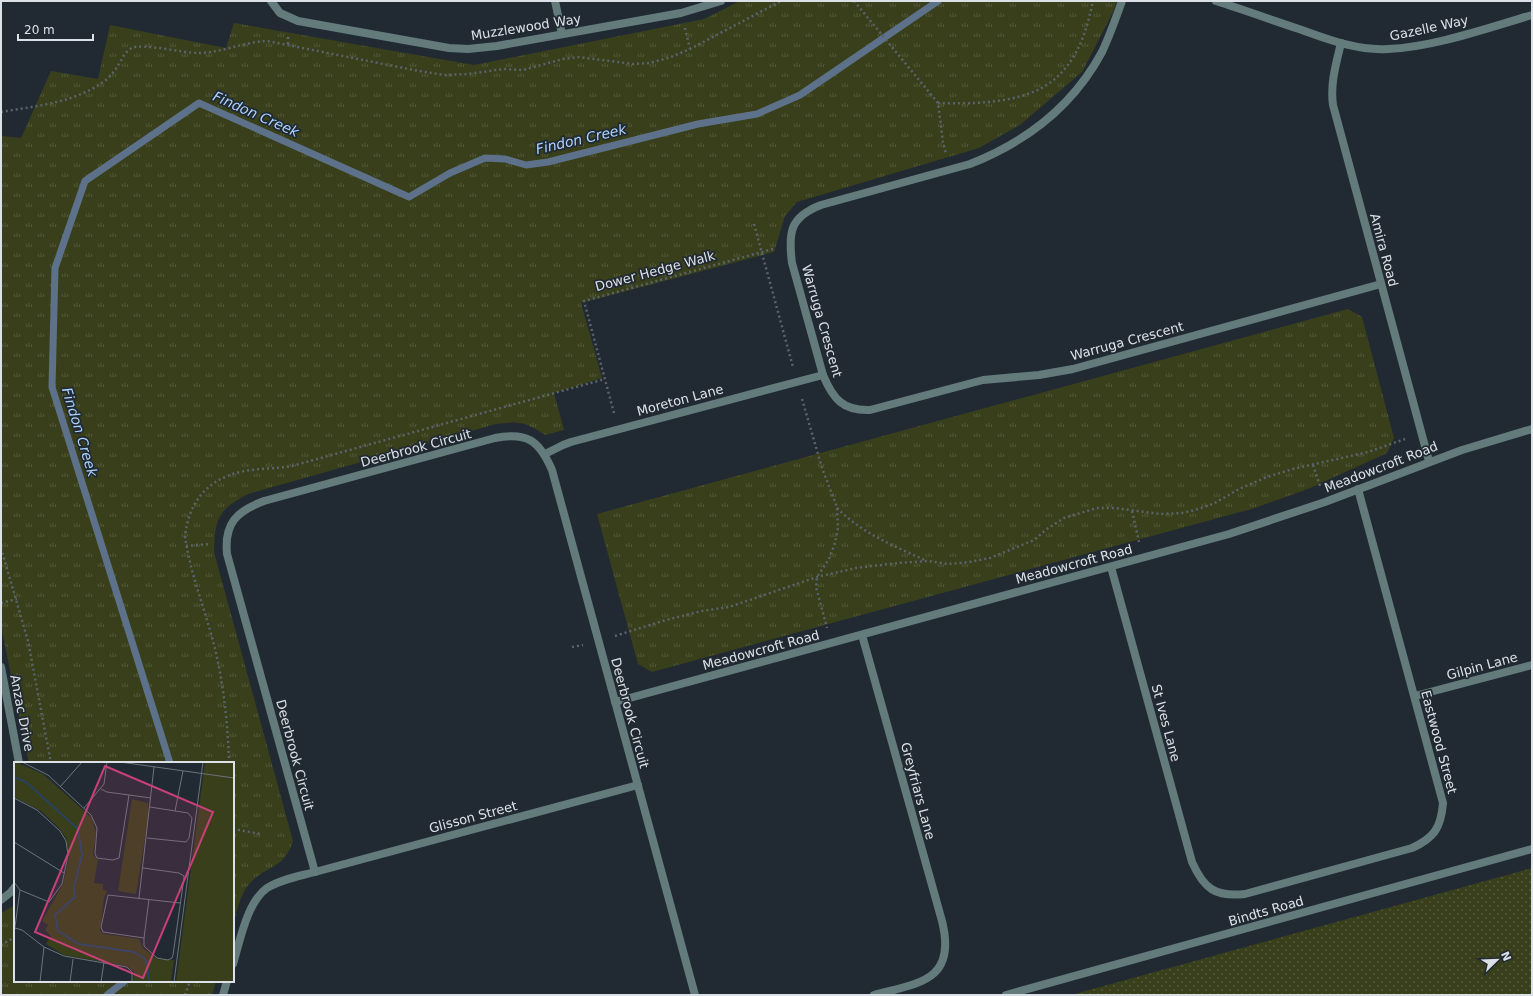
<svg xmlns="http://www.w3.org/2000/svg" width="1533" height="996" font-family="'DejaVu Sans',sans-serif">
<defs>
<pattern id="grass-dots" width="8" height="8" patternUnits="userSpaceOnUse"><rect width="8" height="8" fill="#383f1a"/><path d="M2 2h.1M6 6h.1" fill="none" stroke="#545a3b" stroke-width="1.8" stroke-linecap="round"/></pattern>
<pattern id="park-tufts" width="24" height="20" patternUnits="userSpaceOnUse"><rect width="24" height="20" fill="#383f1a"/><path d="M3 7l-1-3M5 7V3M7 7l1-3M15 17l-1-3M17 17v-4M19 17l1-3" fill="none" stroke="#545a3b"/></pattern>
</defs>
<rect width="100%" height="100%" fill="#212a33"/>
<!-- grass -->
<polygon fill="url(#grass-dots)" points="1532,868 1532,995 1071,995"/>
<!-- park -->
<g fill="url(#park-tufts)">
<path d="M740,1h377l-4,11 -31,60 -62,53 -41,23 -182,54 -12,14 -11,36 -193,51 21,75 -48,15 10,37 -19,5c-20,-13 -25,-14 -49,-11l-248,70c-30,16 -33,24 -34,58l79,289c-9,29 -27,24 -44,43 -9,11 -12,27 -16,41v-162h-204l-28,-137v-490l20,2 30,-67 47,8 12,-54 116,23 8,-25 240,42 230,-46z"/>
<polygon points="1348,309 1362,317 1394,438 1387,453 1308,489 1252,509 1229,515 652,672 638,664 597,514"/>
<polygon points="15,905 15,981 216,981 212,995 1,995 1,913"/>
</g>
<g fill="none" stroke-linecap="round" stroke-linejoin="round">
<!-- stream -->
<g stroke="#5d728a" stroke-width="7">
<polyline points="170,763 52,387 55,268 85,181 199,103 409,197 450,173 485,158 505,159 526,165 548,162 698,124 757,114 800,95 938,1"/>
<polyline points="107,995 125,981"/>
</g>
<!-- path -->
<g stroke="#5b636b" stroke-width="2.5" stroke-dasharray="2 3" stroke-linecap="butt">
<polyline points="854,1 938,103 943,142 946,154"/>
<polyline points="685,28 690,49"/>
<polyline points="288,44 288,35"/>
<path d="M938,103c37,1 90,1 119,-26 22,-20 30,-48 36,-76"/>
<path d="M1,112c34,-6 73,-9 102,-30 5,-3 11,-10 14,-15 4,-6 8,-16 15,-19 9,-5 52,5 66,5 23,0 45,-11 69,-12l147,29 30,5 24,-1 36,-5 19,1 40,-11 15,-2 55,7 17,-1 21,-6 19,-8 91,-48"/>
<polyline points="754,224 793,367"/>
<polyline points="802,399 822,468 837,507 838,528 835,543 829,559 817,577 816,587 827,628"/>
<polyline points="614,413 584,301 773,249"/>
<polyline points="1313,465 1320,486"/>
<path d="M837,508c26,26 57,38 90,53"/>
<polyline points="1132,511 1139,542"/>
<polyline points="186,546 210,544"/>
<polyline points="1,548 28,641 51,763"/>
<polyline points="1,603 17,599"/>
<polyline points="615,636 666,620 702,611 729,607 817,577 856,568 898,563 928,561 948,564 969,562 990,558 1034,540 1047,529 1064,518 1097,508 1115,508 1160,514 1182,513 1195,510 1213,504 1239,489 1267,477 1293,469 1368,452 1405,439"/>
<polyline points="572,647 583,645"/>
<path d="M229,763c-1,-37 -5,-74 -13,-110 -9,-39 -25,-76 -31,-116 3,-33 21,-57 55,-65 17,-4 35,-3 52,-6l313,-87"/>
<polyline points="233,829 261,834"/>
<polyline points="1,945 15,937"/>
<polyline points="185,995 190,981"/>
</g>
<!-- lane -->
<polyline stroke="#637b7b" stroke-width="8" points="545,454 563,445 571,442 823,375"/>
<!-- street -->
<g stroke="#637b7b" stroke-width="8">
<polyline points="271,1 280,13 298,21 449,48 468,49 497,46 681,13 721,1"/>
<polyline points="555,1 562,34"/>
<path d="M1122,1c-6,17 -12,34 -20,51 -29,54 -76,90 -132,112l-149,41c-31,12 -33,27 -29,58l31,112c10,24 20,36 47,35l113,-30 56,-5 34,-6 308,-85"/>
<path d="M1216,1c28,9 56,19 83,28 28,10 58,22 89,20 46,-2 99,-21 144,-34"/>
<path d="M1341,43c-5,21 -11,41 -8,62l96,356"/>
<path d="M1111,567l81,295c12,27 23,35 53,32l167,-46c22,-10 29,-20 31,-45l-85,-314"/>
<path d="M862,635l80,286c15,60 -23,62 -68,74"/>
<polyline points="1,667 19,763"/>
<polyline points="1415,696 1532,665"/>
<polyline points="615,702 1229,534 1325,502 1462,450 1532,429"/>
<polyline points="315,872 638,785"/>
<polyline points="1,900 11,892 15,887"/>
<path d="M233,964c7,-23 14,-62 34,-76 14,-9 33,-12 48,-16l-88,-318c-3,-31 10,-43 37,-53l231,-63c32,-6 44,2 57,32l143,525"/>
<polyline points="223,995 227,981"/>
<polyline points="1006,995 1532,849"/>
</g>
</g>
<g text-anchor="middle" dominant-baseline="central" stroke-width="3.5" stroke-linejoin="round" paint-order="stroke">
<!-- street labels -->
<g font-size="13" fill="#dbe1e7" stroke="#212a33">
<text transform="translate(526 27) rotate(-9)">Muzzlewood Way</text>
<text transform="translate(1429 28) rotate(-12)">Gazelle Way</text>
<text transform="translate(1384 250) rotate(75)">Amira Road</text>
<text transform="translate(655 271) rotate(-15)">Dower Hedge Walk</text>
<text transform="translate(822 321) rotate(74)">Warruga Crescent</text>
<text transform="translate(1127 341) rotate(-15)">Warruga Crescent</text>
<text transform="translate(680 400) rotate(-15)">Moreton Lane</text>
<text transform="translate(416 448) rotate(-15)">Deerbrook Circuit</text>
<text transform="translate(1381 467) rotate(-21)">Meadowcroft Road</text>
<text transform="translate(1074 564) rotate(-15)">Meadowcroft Road</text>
<text transform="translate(761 650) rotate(-15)">Meadowcroft Road</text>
<text transform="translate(1482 666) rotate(-15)">Gilpin Lane</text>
<text transform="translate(22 713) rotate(79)">Anzac Drive</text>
<text transform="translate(630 713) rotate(75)">Deerbrook Circuit</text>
<text transform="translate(1166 723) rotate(75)">St Ives Lane</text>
<text transform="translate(1439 742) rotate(75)">Eastwood Street</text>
<text transform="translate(295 755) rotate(75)">Deerbrook Circuit</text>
<text transform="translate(918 791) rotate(75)">Greyfriars Lane</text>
<text transform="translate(473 817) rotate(-15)">Glisson Street</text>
<text transform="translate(1266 911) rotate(-16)">Bindts Road</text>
</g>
<!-- water labels -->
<g font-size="14" font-style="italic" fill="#abd2fe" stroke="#212a33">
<text transform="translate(256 114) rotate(24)">Findon Creek</text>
<text transform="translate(581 139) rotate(-13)">Findon Creek</text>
<text transform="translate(80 432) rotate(73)">Findon Creek</text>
</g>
</g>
<!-- overview -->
<g transform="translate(14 762)">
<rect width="220" height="220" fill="#212a33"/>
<path d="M191,0h29v220h-58z" fill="#383f1a"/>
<path d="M1,0l28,12 49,44 4,15 -3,22 5,5 -4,23 9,1v6l4,1 -3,7 -4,33 4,3 35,5 4,9 14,11 17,1 -3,22h-38l1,-10 -7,-6 -63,-11 -18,-11 5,-8 -6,-6 3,-5 -6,-4 21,-37 6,-27 -3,-19 -6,-9 -19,-18 -27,-14zM118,37l16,4v17l-12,74 -18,-3z" fill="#383f1a"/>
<path fill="none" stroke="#274362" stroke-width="2" d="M0,15l12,5 52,47 4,26 -8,32 1,10 -20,18 3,16 21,13 55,8 10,6 3,6 2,18"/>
<path fill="none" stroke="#6b737b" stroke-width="1" d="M8,0l26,13 43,40 6,13 -2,26 2,4 16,2 6,-2 10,-63M106,0l114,16M46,25l22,-25M87,27l6,3 44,6M0,36l23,12 23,21 6,10 2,14 -6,29 -13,18 -29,-12 -6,-8M70,46l20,-24 3,-22M161,49l8,-40M133,76l39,4 3,-4 3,-20 -4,-5 -38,-6M0,80l50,31M129,106l36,5 5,3v2l-11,77 -1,3 -4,2 -11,-2 -13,-12v-8l-41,-6 -2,-5 7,-32 72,8M125,136l15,-131M1,166l7,2 22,17 20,9 63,11 5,5v10M0,172l6,-44M130,176l5,-39M26,220l4,-35M56,220l3,-23M87,220l3,-20M160,220l29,-220"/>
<path fill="#c74077" fill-opacity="0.15" stroke="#c74077" stroke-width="2" d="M91,4l108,46 -70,166 -108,-46z"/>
<rect width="220" height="220" fill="none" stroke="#dbe1e7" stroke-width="2"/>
</g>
<!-- border -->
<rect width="1533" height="996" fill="none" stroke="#dbe1e7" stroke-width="4"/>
<!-- north arrow -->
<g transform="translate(1497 960) rotate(67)" stroke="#212a33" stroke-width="3" paint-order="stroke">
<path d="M0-3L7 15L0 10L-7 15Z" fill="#dbe1e7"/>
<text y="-6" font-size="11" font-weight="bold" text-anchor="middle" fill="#dbe1e7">N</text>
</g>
<!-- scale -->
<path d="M18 34v6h75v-6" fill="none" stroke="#dbe1e7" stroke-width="2"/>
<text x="24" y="34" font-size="12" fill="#dbe1e7" stroke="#212a33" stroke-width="3" paint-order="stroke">20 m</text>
</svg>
